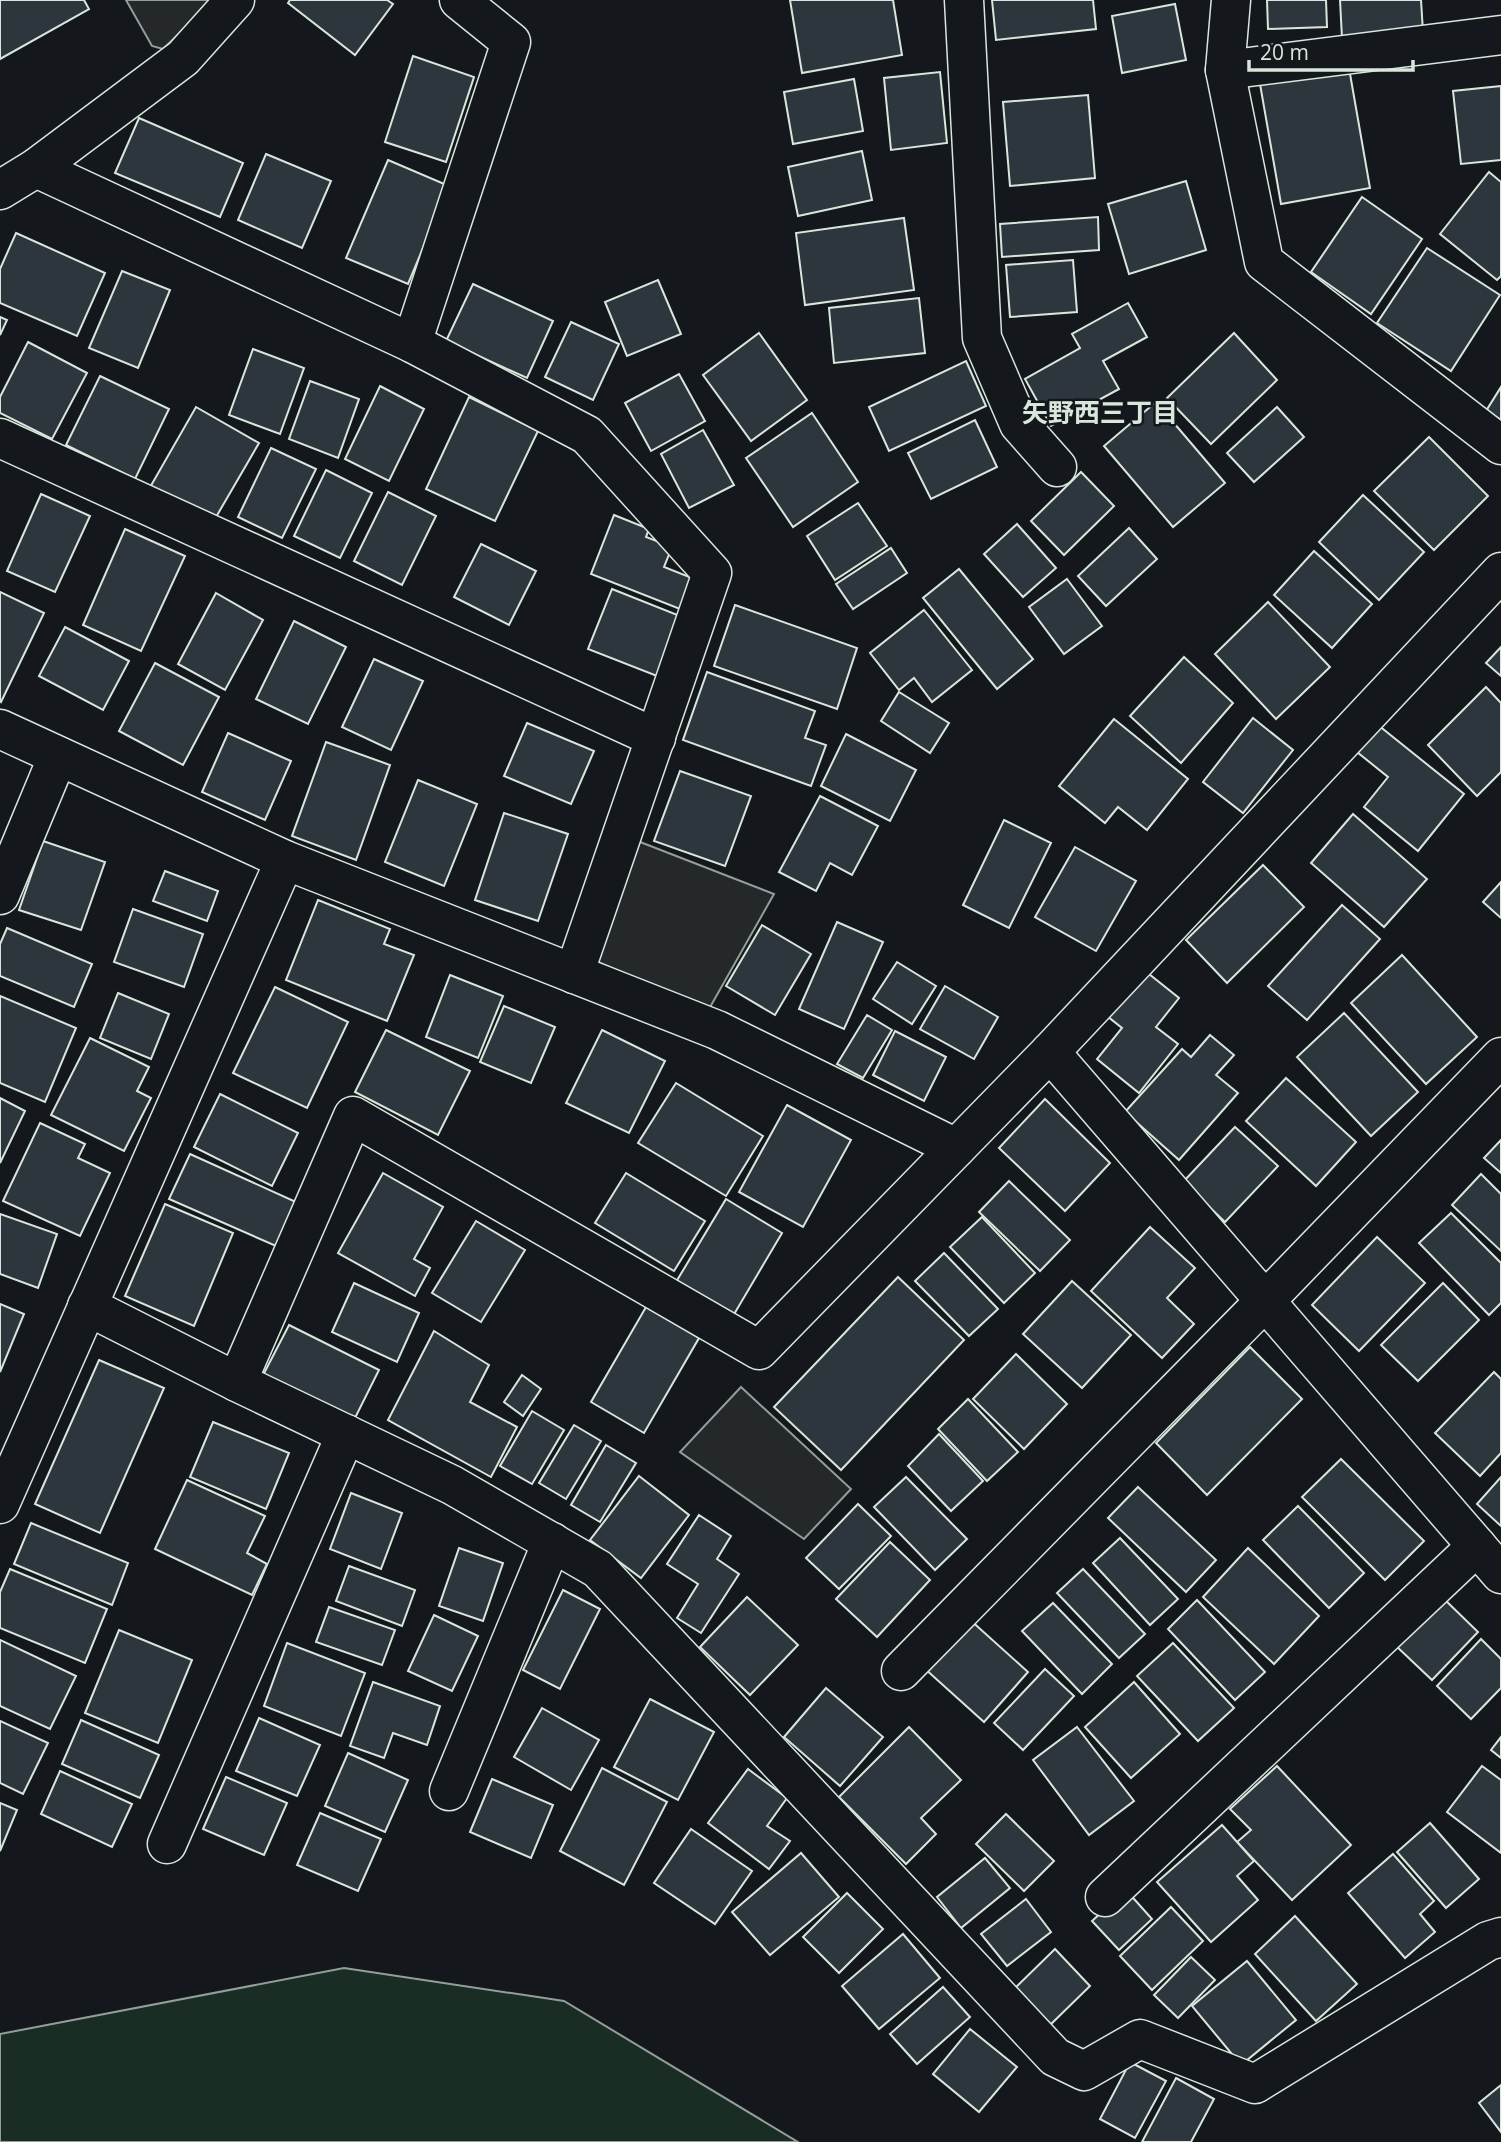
<svg xmlns="http://www.w3.org/2000/svg" width="1501" height="2142" font-family="'Open Sans','Noto Sans JP',sans-serif">
<rect width="100%" height="100%" fill="#14181c"/>
<!-- green -->
<polygon fill="#1a2d24" stroke="#939e99" stroke-width="2" points="344,1968 564,2001 798,2142 0,2142 0,2034"/>
<!-- parking -->
<g fill="#24282b" stroke="#939e99" stroke-width="2">
<polygon points="126,0 214,0 163,49 152,46"/>
<polygon points="635,840 774,894 709,1009 593,960"/>
<polygon points="741,1387 851,1489 804,1539 680,1452"/>
</g>
<!-- building -->
<g fill="#2c363c" stroke="#d8e6dc" stroke-width="2">
<polygon points="0,0 84,0 89,9 0,59"/>
<polygon points="290,0 387,0 393,4 355,55 288,3"/>
<polygon points="790,0 893,0 902,55 802,73"/>
<polygon points="992,0 1093,0 1096,29 996,40"/>
<polygon points="1267,0 1326,0 1327,27 1268,29"/>
<polygon points="1340,0 1421,0 1423,32 1342,38"/>
<polygon points="1175,4 1186,60 1122,73 1112,16"/>
<polygon points="413,56 474,77 446,162 385,142"/>
<polygon points="1349,68 1370,188 1281,204 1260,84"/>
<polygon points="940,72 947,143 891,150 884,78"/>
<polygon points="854,79 863,131 793,144 784,92"/>
<polygon points="1501,86 1501,160 1461,164 1453,91"/>
<polygon points="1088,95 1095,178 1010,186 1003,102"/>
<polygon points="139,118 243,163 220,217 115,173"/>
<polygon points="862,151 872,200 798,216 788,167"/>
<polygon points="266,154 331,181 302,248 238,220"/>
<polygon points="388,160 449,186 408,284 346,258"/>
<polygon points="1489,172 1501,182 1501,276 1497,280 1440,234"/>
<polygon points="1186,181 1206,250 1129,274 1108,204"/>
<polygon points="1362,197 1422,239 1371,314 1311,272"/>
<polygon points="1098,217 1099,250 1002,257 1000,224"/>
<polygon points="904,218 914,290 805,305 796,233"/>
<polygon points="16,233 105,273 77,336 0,303 0,269"/>
<polygon points="1427,248 1500,295 1451,371 1377,323"/>
<polygon points="1073,260 1077,312 1010,317 1006,265"/>
<polygon points="122,271 170,290 138,368 89,348"/>
<polygon points="658,280 681,334 627,356 605,302"/>
<polygon points="473,284 553,321 527,378 446,341"/>
<polygon points="919,298 925,353 834,363 829,308"/>
<polygon points="1128,303 1147,337 1103,361 1119,389 1051,426 1025,379 1080,348 1072,334"/>
<polygon points="0,317 7,320 0,335"/>
<polygon points="571,322 619,344 593,400 545,377"/>
<polygon points="759,333 807,400 751,441 703,375"/>
<polygon points="1234,333 1277,380 1211,444 1167,398"/>
<polygon points="28,342 87,373 52,439 0,413 0,397"/>
<polygon points="253,349 304,368 280,434 229,415"/>
<polygon points="966,361 986,406 889,451 869,407"/>
<polygon points="679,374 705,421 651,451 625,403"/>
<polygon points="100,376 169,409 135,479 66,445"/>
<polygon points="310,381 359,399 338,458 289,439"/>
<polygon points="380,386 424,409 389,481 345,459"/>
<polygon points="1501,387 1501,420 1486,411"/>
<polygon points="469,397 538,431 495,521 426,489"/>
<polygon points="1156,402 1225,483 1173,527 1104,446"/>
<polygon points="196,407 259,443 212,524 149,489"/>
<polygon points="1277,407 1304,437 1254,482 1227,453"/>
<polygon points="812,413 858,482 793,527 746,458"/>
<polygon points="975,420 997,467 931,499 908,453"/>
<polygon points="703,430 734,485 689,508 661,454"/>
<polygon points="1429,437 1488,496 1434,550 1374,491"/>
<polygon points="271,448 316,469 282,538 238,517"/>
<polygon points="326,470 372,493 340,558 294,536"/>
<polygon points="1081,472 1114,506 1064,555 1031,521"/>
<polygon points="388,492 436,516 402,585 354,561"/>
<polygon points="41,494 90,516 55,592 7,571"/>
<polygon points="1363,495 1424,552 1379,600 1319,542"/>
<polygon points="858,503 887,546 835,580 807,536"/>
<polygon points="614,515 649,529 646,537 672,547 664,567 692,578 680,609 591,574"/>
<polygon points="1017,524 1056,568 1023,597 984,554"/>
<polygon points="1129,528 1157,559 1106,606 1078,576"/>
<polygon points="125,529 185,556 141,651 83,625"/>
<polygon points="481,544 536,571 509,625 454,597"/>
<polygon points="891,548 907,573 853,609 836,584"/>
<polygon points="1314,551 1372,604 1332,648 1274,595"/>
<polygon points="959,569 1033,659 997,689 923,598"/>
<polygon points="1067,579 1102,626 1064,654 1029,607"/>
<polygon points="612,589 680,616 657,676 588,649"/>
<polygon points="0,592 44,613 1,702 0,701"/>
<polygon points="216,593 263,620 225,690 178,664"/>
<polygon points="1268,602 1330,667 1276,719 1215,654"/>
<polygon points="735,605 857,648 837,709 714,666"/>
<polygon points="924,610 972,670 932,702 914,678 899,690 870,653"/>
<polygon points="294,621 346,647 308,724 256,699"/>
<polygon points="65,627 129,661 103,710 39,676"/>
<polygon points="1501,647 1501,676 1486,663"/>
<polygon points="1184,657 1233,703 1181,763 1130,716"/>
<polygon points="374,659 423,681 391,750 342,727"/>
<polygon points="155,663 219,697 183,765 119,731"/>
<polygon points="707,672 815,711 805,738 826,745 811,786 683,740"/>
<polygon points="1486,687 1501,703 1501,772 1477,796 1428,745"/>
<polygon points="899,692 949,723 930,753 881,721"/>
<polygon points="1253,718 1293,750 1243,813 1203,782"/>
<polygon points="1114,719 1188,779 1147,830 1118,807 1105,823 1059,786"/>
<polygon points="527,723 594,751 571,804 504,776"/>
<polygon points="1378,725 1464,794 1418,851 1364,807 1388,777 1357,752"/>
<polygon points="228,733 291,761 265,820 202,792"/>
<polygon points="846,734 916,770 890,821 821,786"/>
<polygon points="326,742 390,765 356,860 292,836"/>
<polygon points="680,771 751,796 725,866 654,841"/>
<polygon points="418,780 477,804 444,886 385,862"/>
<polygon points="820,796 878,826 852,875 830,863 816,891 779,872"/>
<polygon points="504,813 568,834 538,921 475,900"/>
<polygon points="1353,814 1427,879 1384,927 1311,863"/>
<polygon points="1004,820 1051,843 1009,928 963,905"/>
<polygon points="43,841 105,862 81,930 19,910"/>
<polygon points="1075,847 1136,881 1096,951 1035,917"/>
<polygon points="1263,865 1304,907 1227,983 1186,940"/>
<polygon points="165,871 218,891 207,921 153,901"/>
<polygon points="1501,882 1501,918 1483,902"/>
<polygon points="318,900 390,929 384,944 414,955 387,1021 286,980"/>
<polygon points="1342,905 1380,939 1307,1020 1268,986"/>
<polygon points="133,909 203,934 184,987 114,962"/>
<polygon points="837,922 883,942 844,1029 799,1009"/>
<polygon points="762,925 811,954 775,1015 726,986"/>
<polygon points="7,928 92,964 74,1007 0,976 0,944"/>
<polygon points="1402,955 1477,1037 1426,1084 1351,1003"/>
<polygon points="897,962 936,986 912,1024 873,999"/>
<polygon points="1144,970 1179,998 1156,1027 1178,1044 1139,1093 1097,1059 1122,1028 1107,1016"/>
<polygon points="450,975 503,996 478,1058 426,1037"/>
<polygon points="945,986 998,1017 974,1059 920,1029"/>
<polygon points="275,987 348,1022 307,1108 233,1073"/>
<polygon points="118,993 169,1014 151,1059 100,1038"/>
<polygon points="0,996 76,1028 45,1102 0,1083"/>
<polygon points="504,1006 555,1027 531,1083 480,1062"/>
<polygon points="1344,1013 1418,1092 1371,1136 1297,1057"/>
<polygon points="867,1015 892,1030 863,1078 837,1064"/>
<polygon points="386,1030 470,1071 438,1135 355,1092"/>
<polygon points="602,1030 665,1061 629,1133 566,1103"/>
<polygon points="895,1031 946,1057 924,1101 873,1075"/>
<polygon points="1210,1035 1234,1055 1216,1075 1238,1093 1179,1160 1125,1112 1182,1049 1191,1057"/>
<polygon points="90,1038 149,1067 137,1091 151,1098 124,1151 51,1115"/>
<polygon points="1286,1078 1356,1142 1316,1186 1246,1121"/>
<polygon points="676,1083 763,1136 726,1196 638,1143"/>
<polygon points="220,1094 298,1133 272,1186 194,1147"/>
<polygon points="0,1098 25,1111 0,1163"/>
<polygon points="1045,1099 1110,1163 1065,1211 999,1148"/>
<polygon points="787,1105 851,1140 803,1227 739,1192"/>
<polygon points="40,1123 85,1144 78,1158 110,1173 80,1236 3,1201"/>
<polygon points="1235,1127 1278,1166 1225,1222 1183,1182"/>
<polygon points="1501,1140 1501,1173 1484,1158"/>
<polygon points="190,1154 296,1202 276,1246 169,1199"/>
<polygon points="383,1173 443,1207 414,1259 430,1268 415,1296 338,1253"/>
<polygon points="626,1173 705,1221 674,1271 595,1223"/>
<polygon points="1481,1174 1501,1194 1501,1251 1452,1205"/>
<polygon points="1009,1181 1070,1240 1040,1271 979,1212"/>
<polygon points="726,1199 782,1233 733,1316 676,1282"/>
<polygon points="165,1204 233,1233 194,1326 125,1296"/>
<polygon points="1451,1213 1501,1263 1501,1303 1489,1315 1419,1243"/>
<polygon points="0,1214 57,1234 38,1288 0,1274"/>
<polygon points="982,1217 1035,1273 1004,1303 950,1247"/>
<polygon points="476,1221 525,1250 481,1322 432,1293"/>
<polygon points="1150,1227 1195,1268 1167,1298 1194,1324 1162,1358 1091,1291"/>
<polygon points="1377,1237 1425,1283 1359,1351 1312,1305"/>
<polygon points="944,1253 998,1309 969,1336 915,1281"/>
<polygon points="898,1277 964,1340 841,1470 774,1407"/>
<polygon points="1072,1281 1131,1335 1082,1388 1023,1334"/>
<polygon points="354,1283 419,1313 397,1362 332,1332"/>
<polygon points="1443,1283 1479,1320 1418,1381 1381,1345"/>
<polygon points="0,1304 24,1314 0,1372"/>
<polygon points="646,1307 699,1338 644,1433 591,1402"/>
<polygon points="289,1325 379,1370 351,1426 260,1381"/>
<polygon points="434,1331 489,1365 470,1402 517,1427 491,1477 388,1420"/>
<polygon points="1250,1347 1302,1399 1207,1495 1156,1443"/>
<polygon points="1016,1354 1067,1404 1024,1449 973,1399"/>
<polygon points="99,1360 164,1388 100,1533 35,1504"/>
<polygon points="1494,1372 1501,1379 1501,1453 1480,1476 1435,1433"/>
<polygon points="522,1375 541,1389 523,1416 504,1402"/>
<polygon points="968,1399 1018,1452 987,1481 938,1429"/>
<polygon points="532,1411 564,1430 532,1484 500,1466"/>
<polygon points="213,1422 289,1453 266,1509 190,1477"/>
<polygon points="574,1425 601,1441 566,1499 539,1483"/>
<polygon points="939,1434 983,1481 951,1511 908,1466"/>
<polygon points="606,1445 636,1463 600,1522 571,1505"/>
<polygon points="1341,1459 1424,1541 1385,1580 1302,1497"/>
<polygon points="639,1476 689,1515 641,1578 590,1540"/>
<polygon points="906,1477 967,1539 935,1570 874,1507"/>
<polygon points="1501,1477 1501,1526 1477,1504"/>
<polygon points="187,1480 265,1516 247,1553 267,1564 252,1595 155,1549"/>
<polygon points="1138,1487 1216,1560 1186,1592 1108,1518"/>
<polygon points="351,1493 402,1513 381,1569 330,1549"/>
<polygon points="858,1504 891,1536 839,1589 806,1558"/>
<polygon points="1298,1506 1364,1573 1329,1608 1263,1540"/>
<polygon points="699,1515 731,1536 717,1559 739,1574 701,1633 677,1618 698,1584 667,1564"/>
<polygon points="31,1523 128,1563 112,1605 14,1564"/>
<polygon points="1120,1538 1178,1599 1150,1625 1093,1563"/>
<polygon points="890,1542 930,1580 877,1637 836,1599"/>
<polygon points="459,1548 503,1563 483,1621 439,1606"/>
<polygon points="1248,1548 1319,1616 1274,1664 1203,1597"/>
<polygon points="349,1566 415,1590 402,1626 336,1601"/>
<polygon points="10,1569 107,1609 85,1663 0,1628 0,1592"/>
<polygon points="1083,1569 1145,1634 1119,1658 1057,1593"/>
<polygon points="563,1590 600,1609 560,1689 523,1670"/>
<polygon points="1441,1596 1478,1632 1432,1680 1395,1645"/>
<polygon points="747,1597 798,1645 750,1695 700,1647"/>
<polygon points="1197,1600 1265,1672 1235,1700 1168,1629"/>
<polygon points="1053,1603 1112,1664 1082,1694 1022,1631"/>
<polygon points="329,1607 395,1630 382,1665 316,1642"/>
<polygon points="434,1615 478,1636 452,1691 408,1671"/>
<polygon points="968,1618 1028,1672 984,1722 924,1668"/>
<polygon points="119,1630 192,1660 158,1743 85,1713"/>
<polygon points="1481,1639 1501,1659 1501,1688 1471,1719 1437,1686"/>
<polygon points="0,1640 76,1676 50,1729 0,1706"/>
<polygon points="287,1643 365,1673 341,1736 264,1706"/>
<polygon points="1173,1643 1234,1708 1198,1741 1137,1676"/>
<polygon points="1045,1669 1074,1696 1023,1750 994,1723"/>
<polygon points="373,1682 440,1706 427,1745 393,1733 384,1758 350,1746"/>
<polygon points="1134,1682 1180,1734 1131,1778 1085,1727"/>
<polygon points="826,1688 883,1737 840,1786 784,1737"/>
<polygon points="650,1699 714,1732 678,1800 614,1767"/>
<polygon points="542,1708 599,1740 571,1790 514,1757"/>
<polygon points="259,1718 320,1745 297,1796 236,1771"/>
<polygon points="81,1720 159,1755 140,1798 62,1764"/>
<polygon points="0,1721 48,1743 23,1794 0,1783"/>
<polygon points="909,1727 961,1780 921,1818 936,1834 906,1864 839,1797"/>
<polygon points="1077,1727 1134,1801 1089,1835 1033,1760"/>
<polygon points="1501,1737 1501,1758 1491,1750"/>
<polygon points="348,1753 408,1780 385,1832 325,1806"/>
<polygon points="1277,1766 1351,1845 1292,1900 1237,1842 1251,1830 1230,1809"/>
<polygon points="1482,1766 1501,1780 1501,1853 1447,1812"/>
<polygon points="602,1768 667,1802 624,1885 560,1851"/>
<polygon points="748,1769 787,1798 767,1826 790,1841 769,1869 708,1823"/>
<polygon points="60,1771 132,1804 112,1847 41,1814"/>
<polygon points="226,1777 287,1803 264,1855 203,1829"/>
<polygon points="492,1779 553,1805 531,1858 470,1832"/>
<polygon points="0,1803 17,1810 0,1851"/>
<polygon points="320,1813 381,1839 358,1891 297,1865"/>
<polygon points="1006,1814 1054,1861 1024,1891 976,1844"/>
<polygon points="1430,1823 1479,1879 1446,1908 1397,1852"/>
<polygon points="1222,1825 1254,1861 1237,1876 1258,1900 1211,1942 1157,1882"/>
<polygon points="691,1829 752,1871 715,1924 654,1883"/>
<polygon points="801,1853 839,1897 770,1955 732,1912"/>
<polygon points="1393,1854 1434,1901 1420,1914 1435,1932 1405,1958 1348,1893"/>
<polygon points="985,1858 1010,1888 961,1928 937,1897"/>
<polygon points="1126,1890 1152,1919 1119,1950 1092,1921"/>
<polygon points="847,1893 883,1929 839,1973 803,1937"/>
<polygon points="1026,1899 1051,1932 1007,1966 981,1934"/>
<polygon points="1171,1907 1203,1941 1152,1990 1120,1956"/>
<polygon points="1295,1916 1357,1984 1316,2021 1255,1954"/>
<polygon points="903,1934 940,1978 879,2029 842,1986"/>
<polygon points="1055,1949 1090,1986 1047,2028 1012,1991"/>
<polygon points="1191,1957 1215,1980 1178,2018 1154,1995"/>
<polygon points="1247,1961 1296,2020 1241,2065 1192,2006"/>
<polygon points="943,1987 970,2017 917,2064 890,2034"/>
<polygon points="970,2029 1017,2067 979,2112 933,2074"/>
<polygon points="1130,2062 1166,2081 1135,2138 1100,2119"/>
<polygon points="1176,2078 1214,2099 1191,2142 1142,2142"/>
<polygon points="1501,2085 1501,2132 1479,2103"/>
</g>
<g fill="none" stroke-linecap="round" stroke-linejoin="round">
<!-- minor casing -->
<g stroke="#d8e6dc" stroke-width="41">
<g id="minor">
<polyline points="964,0 982,338 1019,424 1057,467"/>
<polyline points="1231,0 1225,70 1264,262 1501,445"/>
<polyline points="1225,70 1501,35"/>
<polyline points="36,168 412,343 587,435 712,573 574,974"/>
<polyline points="0,190 36,168 183,58 235,0"/>
<polyline points="412,343 511,42 459,0"/>
<polyline points="0,438 656,738"/>
<polyline points="0,729 285,860 717,1030 956,1148"/>
<polyline points="0,895 58,756"/>
<polyline points="1050,1052 1501,1574"/>
<polyline points="87,1306 237,1382 452,1485 598,1569 1055,2057 1084,2071 1140,2039 1255,2084 1488,1941 1501,1937"/>
<polyline points="237,1382 353,1116 759,1350 1050,1052 1501,572"/>
<polyline points="0,1504 285,860"/>
<polyline points="901,1671 1265,1301 1501,1057"/>
<polyline points="449,1791 552,1542"/>
<polyline points="167,1844 346,1434"/>
<polyline points="1105,1897 1477,1546"/>
</g>
</g>
<!-- minor -->
<use href="#minor" stroke="#14181c" stroke-width="38"/>
</g>
<g text-anchor="middle" dominant-baseline="central" stroke-width="5" stroke-linejoin="round" paint-order="stroke">
<!-- neighbourhood labels -->
<g font-size="26" font-weight="bold" fill="#d8e6dc" stroke="#14181c">
<text x="1100" y="412">矢野西三丁目</text>
</g>
</g>
<!-- scale -->
<path d="M1249 60v10h164v-10" fill="none" stroke="#d8e6dc" stroke-width="3.5"/>
<text x="1260" y="60" font-size="21" fill="#d8e6dc" stroke="#14181c" stroke-width="5" paint-order="stroke">20 m</text>
</svg>
